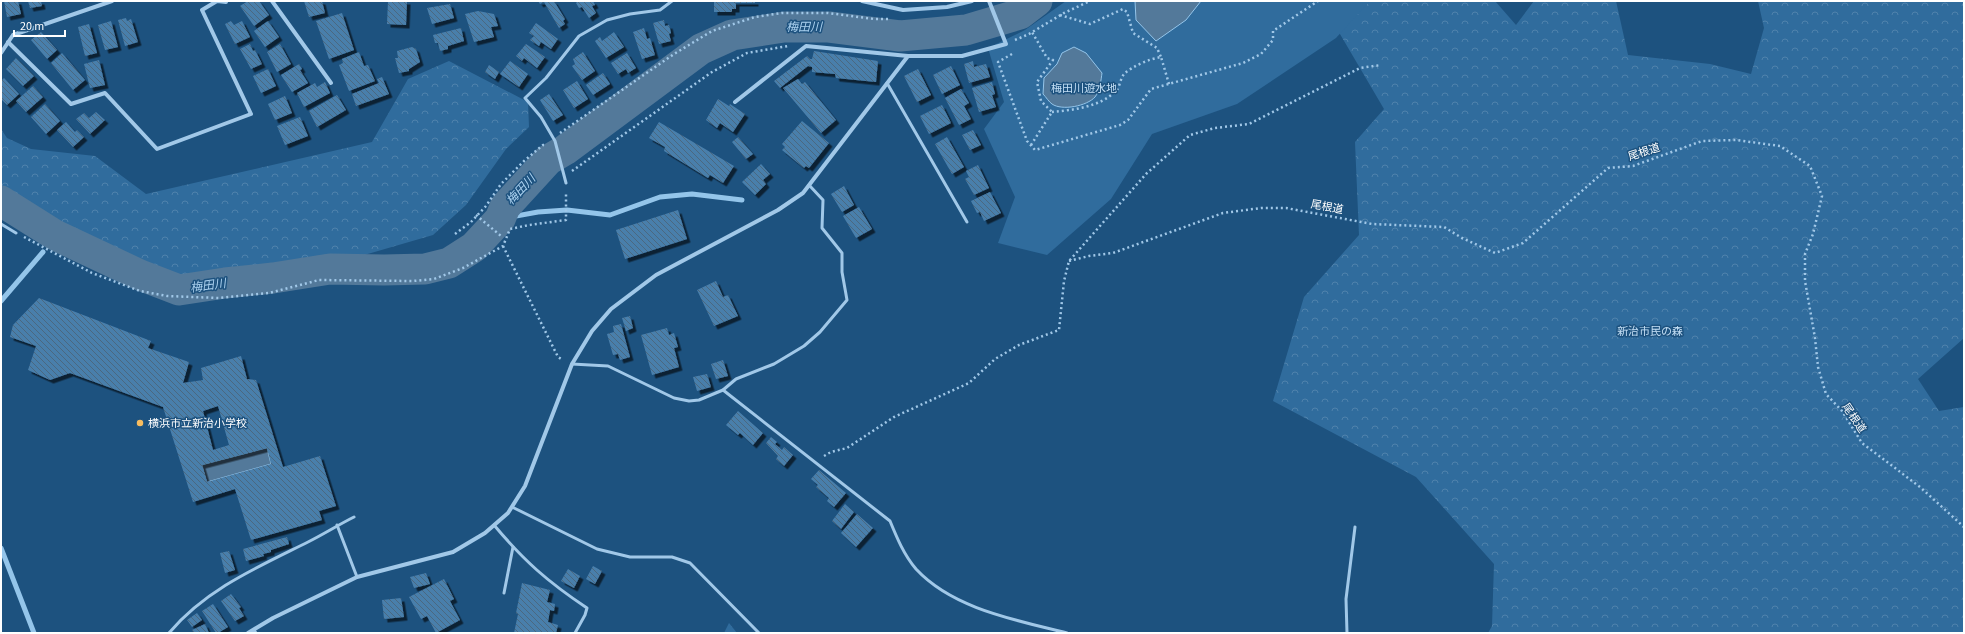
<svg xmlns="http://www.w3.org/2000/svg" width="1965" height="634" font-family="'Source Sans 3','Noto Sans JP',sans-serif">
<defs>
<pattern id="forest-crowns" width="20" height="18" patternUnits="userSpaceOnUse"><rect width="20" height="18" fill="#306c9d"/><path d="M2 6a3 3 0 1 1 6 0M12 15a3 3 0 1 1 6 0" fill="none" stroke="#4f82ac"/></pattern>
<pattern id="building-back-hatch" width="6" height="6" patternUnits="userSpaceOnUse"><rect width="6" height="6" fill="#4a7fab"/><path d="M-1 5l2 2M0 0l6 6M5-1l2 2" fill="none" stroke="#4b6880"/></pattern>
<filter id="shadow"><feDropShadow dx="3.5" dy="3.5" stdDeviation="0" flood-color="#0009"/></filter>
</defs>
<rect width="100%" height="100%" fill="#1d527f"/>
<!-- forest -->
<g fill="url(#forest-crowns)">
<polygon points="1343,1 1495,1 1516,25 1534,1 1616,1 1628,55 1710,64 1751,74 1764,28 1758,1 1964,1 1964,338 1918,379 1939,411 1964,407 1964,633 1488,633 1492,626 1494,564 1416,477 1273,401 1304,297 1359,235 1355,142 1384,109 1330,17"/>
<polygon points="449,61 528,102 529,127 506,149 466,205 433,235 261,285 144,284 1,187 1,129 7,138 31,149 95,156 146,194 372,142 408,79"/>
<polygon points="729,623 737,633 724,633"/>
</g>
<!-- park -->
<polygon fill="#306c9d" points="1066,1 1370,1 1336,38 1237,104 1152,134 1111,199 1047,255 998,243 1015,197 984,129 1004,102 988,48 1025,30"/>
<!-- water -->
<g fill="#53799a" stroke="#94c5ea">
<polygon points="1135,1 1201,1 1186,20 1156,41 1136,20"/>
<path d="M1074,47l12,6 16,20c-1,7 -2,18 -7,24 -8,9 -33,14 -43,7 -3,-2 -6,-7 -9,-10l1,-16 13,-14 5,-11z"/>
<polygon points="267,448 271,464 207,482 202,465"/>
</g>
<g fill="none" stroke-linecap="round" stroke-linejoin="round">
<!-- stream -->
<g stroke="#94c5ea" stroke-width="5">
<polyline points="500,219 538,212 567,210 610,215 660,197 692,194 742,200"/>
<polyline points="1,301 43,252"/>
<polyline points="1,548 34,633"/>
</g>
<!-- river -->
<polyline stroke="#53799a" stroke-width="31" points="1,201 55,235 140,275 179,290 225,283 273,278 330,269 384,270 425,269 449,263 474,247 500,219 505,207 548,160 565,150 701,49 732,35 784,27 829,27 900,36 966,30 1020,14 1037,1"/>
</g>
<!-- building -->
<g fill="url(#building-back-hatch)" fill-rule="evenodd" filter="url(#shadow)">
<polygon points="4,1 18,1 21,14 7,17"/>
<polygon points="28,1 41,1 42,6 30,8"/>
<polygon points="248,1 259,1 269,15 254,26 240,6"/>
<polygon points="304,1 322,1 325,13 309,17"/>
<polygon points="388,1 407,1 406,25 387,24"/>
<polygon points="538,1 554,1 565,19 563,21 565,24 559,28 544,2 540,4"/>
<polygon points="578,1 593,1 595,5 592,6 596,13 589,18 582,7 579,8 576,3"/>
<polygon points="714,1 755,1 755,3 736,3 736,9 732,9 732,12 714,12"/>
<polygon points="450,4 454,18 432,24 427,8"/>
<polygon points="478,11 494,14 498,26 491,27 494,37 474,42 465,14"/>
<polygon points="342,13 354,50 329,59 316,21"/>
<polygon points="126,18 127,21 131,19 138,42 125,46 118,20"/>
<polygon points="664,20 665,26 669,25 671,33 669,34 671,41 659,44 653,23"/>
<polygon points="111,21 118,47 105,50 98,25"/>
<polygon points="231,21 234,25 242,21 250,37 235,44 225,24"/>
<polygon points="268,21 279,37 265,47 254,31"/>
<polygon points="536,23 558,39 551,49 541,42 539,46 530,40 534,36 529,33"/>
<polygon points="89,24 97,53 85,56 78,27"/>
<polygon points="461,28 464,41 448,46 448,49 440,51 438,43 435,43 433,35"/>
<polygon points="644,28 647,39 650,38 655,55 642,59 633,32"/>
<polygon points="41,32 57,50 47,59 31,40"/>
<polygon points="614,32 624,47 606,58 595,41 600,37 602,41"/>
<polygon points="250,44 253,51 255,50 262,64 251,69 240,49"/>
<polygon points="280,44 291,64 277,72 267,52"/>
<polygon points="526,44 545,57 537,68 524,58 522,61 516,56"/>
<polygon points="412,47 416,49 420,62 409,69 409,71 399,73 395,58 398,58 397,51"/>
<polygon points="814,51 878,61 876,82 836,78 835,74 812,72 812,67 808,66 780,88 774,81 807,56 810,59 812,59"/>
<polygon points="359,52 364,66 368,65 375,81 349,91 339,65 343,63 342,59"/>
<polygon points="583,52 595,71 582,80 572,66 575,64 573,59"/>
<polygon points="62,53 85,80 73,90 51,63"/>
<polygon points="627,53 636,68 628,73 626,69 618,74 611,63"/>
<polygon points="16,58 34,76 23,86 6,69"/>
<polygon points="99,60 105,85 90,88 84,64"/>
<polygon points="510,61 528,74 519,87 500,74"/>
<polygon points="973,61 974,67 986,64 990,77 969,83 964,64"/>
<polygon points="299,64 302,69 300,70 308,83 292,92 281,75"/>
<polygon points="489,65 499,72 495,79 485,72"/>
<polygon points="951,66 960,85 942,94 933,75"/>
<polygon points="268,69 276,86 261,93 253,76"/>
<polygon points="918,69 931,95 917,102 904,76"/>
<polygon points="603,73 610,84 593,95 586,85"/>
<polygon points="382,77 389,94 356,106 352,94 379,83 377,79"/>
<polygon points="4,78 19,94 7,105 1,99 1,81"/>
<polygon points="798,79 802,84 805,82 836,120 821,133 783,88"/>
<polygon points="577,81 588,99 574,108 563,90"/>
<polygon points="325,82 330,93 304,107 297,93 315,83 317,87"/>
<polygon points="992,82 995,94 992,95 996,107 979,112 972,88"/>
<polygon points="33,86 43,97 26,112 16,101"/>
<polygon points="961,89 969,103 964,106 971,119 959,125 945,98"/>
<polygon points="549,94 563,115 553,121 540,100"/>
<polygon points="337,95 346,110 317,127 309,111"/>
<polygon points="285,96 292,113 275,120 268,104"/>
<polygon points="718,99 729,106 730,104 745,114 733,132 720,123 717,128 706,120"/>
<polygon points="45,104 60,121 46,134 31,117"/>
<polygon points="942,105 951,123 929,134 920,116"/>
<polygon points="96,112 105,120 90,134 76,119 84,113 89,118"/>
<polygon points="300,117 308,136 285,145 277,126"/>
<polygon points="802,121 829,143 809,168 806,166 804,168 782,150 785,147 782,144"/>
<polygon points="66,122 75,132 77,130 84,137 73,147 57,130"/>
<polygon points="659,122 734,166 723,183 710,175 708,178 664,151 665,147 649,138"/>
<polygon points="973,130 981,145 970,150 962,135"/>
<polygon points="738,137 753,154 746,159 732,142"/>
<polygon points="947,137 964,167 952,174 935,144"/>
<polygon points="761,164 770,174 763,180 766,184 755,195 742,182"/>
<polygon points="978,165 989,188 974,195 965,179 969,177 966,171"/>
<polygon points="844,186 854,205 842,212 831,194"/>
<polygon points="990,192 1001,213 984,221 980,212 977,213 971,201"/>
<polygon points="859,207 872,229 856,238 843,216"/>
<polygon points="678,210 687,239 625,259 616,230"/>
<polygon points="716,281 723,297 728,295 738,316 714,326 697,290"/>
<path d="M39,298l112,43 -3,7 41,14 -6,21 20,-3 -2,-12 40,-12 6,23 9,1 27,87 37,-11 16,50 -17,5 3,9 -71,20 -16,-51 -42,13 -30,-95 -93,-34 -20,7 -22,-10 8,-24 -26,-9 3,-12zM218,406l11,39 -16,5 -10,-39zM267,448l4,16 -64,18 -5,-17z"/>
<polygon points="630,316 633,328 626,331 622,318"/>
<polygon points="621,324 630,357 620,360 618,354 613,355 607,334 614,332 613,326"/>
<polygon points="667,328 669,335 674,333 678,347 674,348 679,367 652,375 641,335"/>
<polygon points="723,360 728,376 716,379 711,364"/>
<polygon points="707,374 711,387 697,391 693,377"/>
<polygon points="738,411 763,433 753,445 740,433 738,435 726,425"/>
<polygon points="771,437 777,442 775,444 782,450 784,447 793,455 784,466 776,459 778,456 766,443"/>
<polygon points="819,470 846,493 834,507 827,501 829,498 816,487 818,485 811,479"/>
<polygon points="845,504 854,512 841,529 832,521"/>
<polygon points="857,514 873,528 856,547 841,533"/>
<polygon points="287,537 289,544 271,550 271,552 263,554 264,556 246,561 243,549"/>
<polygon points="229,551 235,570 225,573 220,553"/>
<polygon points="593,566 602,571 595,584 586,579"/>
<polygon points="568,569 580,576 574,588 561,581"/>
<polygon points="426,573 430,584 414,588 410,577"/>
<polygon points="444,579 454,599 450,601 460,620 436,633 427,616 421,619 409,597"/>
<polygon points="522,583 550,590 547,602 555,604 554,611 550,610 548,622 558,625 556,633 514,633 518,614 516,613"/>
<polygon points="231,594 241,607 239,608 244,616 235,621 221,601"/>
<polygon points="401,598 404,617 384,619 382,600"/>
<polygon points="213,604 228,627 218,633 216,633 202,611"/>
<polygon points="197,613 202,620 192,627 187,620"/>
<polygon points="205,624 209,633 194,633 192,630"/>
</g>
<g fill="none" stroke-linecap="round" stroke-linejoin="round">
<!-- path -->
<g stroke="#a1c8e8" stroke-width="2.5" stroke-dasharray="2 3" stroke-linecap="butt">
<polyline points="1060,15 1090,24 1123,9 1127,12 1133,33 1157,48 1161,57"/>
<polyline points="1015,40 1029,34 1064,13 1090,1"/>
<polyline points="1012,54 998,62 1027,141 1035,150 1120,125 1128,120 1151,89 1243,63 1261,54 1273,40 1273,31 1318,1"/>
<path d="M1052,112c21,-2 48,-5 64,-21 4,-4 4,-12 8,-17 9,-8 25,-15 37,-17l8,27"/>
<polyline points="560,133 674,54 712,31 755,17 782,13 828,13 874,19 889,19"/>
<polyline points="1031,145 1052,112 1041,101 1037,82 1053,60 1047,58 1032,32"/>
<polyline points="572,171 712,72 747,53 788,46"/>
<polyline points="476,215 501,236"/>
<polyline points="455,234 471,222 486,206 501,184 524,161 543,145 547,145"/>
<polyline points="24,237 92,273 140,291 167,296 219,298 269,293 319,280 413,281 434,279 463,268 503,246 510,229 529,225 566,220 566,192"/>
<polyline points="503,246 558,357 563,360"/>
<polyline points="1069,261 1089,256 1113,253 1223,213 1261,208 1286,208 1372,224 1444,227 1462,238 1495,253 1523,243 1608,168 1633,166 1702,141 1736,140 1780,146 1810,166 1822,196 1813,234 1805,254 1805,281 1815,338 1818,367 1826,394 1842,411 1862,443 1920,487 1964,527"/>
<polyline points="824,456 831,452 847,448 894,417 969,383 995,359 1019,345 1059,330 1064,281 1069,261 1146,174 1190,135 1215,128 1249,124 1360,68 1381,65"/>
</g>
<!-- lane -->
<g stroke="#a1c8e8" stroke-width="3">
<polyline points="887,83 967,222"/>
<polyline points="566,183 555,141 541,117 525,98 546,78 579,36 607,20 630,14 660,10 672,1"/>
<polyline points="1,224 16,233"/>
<polyline points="572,364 608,366 674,398 689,401 699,400 723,390 736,379 774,364 804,346 820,332 847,300 842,272 842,253 822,228 823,200 809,185"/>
<path d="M723,390l167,131c7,17 14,34 26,48 37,40 100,51 151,64"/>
<polyline points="512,507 597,549 630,557 672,557 690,563 759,633"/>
<polyline points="337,525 357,577"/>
<path d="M494,525c30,36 54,57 93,83l-2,7 -10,18"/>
<polyline points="504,593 513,547"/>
<polyline points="254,630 256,633"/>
<path d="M169,633c37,-44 89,-66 139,-91 16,-8 30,-17 46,-25"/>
<polyline points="1347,633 1346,599 1355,527"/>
</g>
<!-- street -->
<g stroke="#a1c8e8" stroke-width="4">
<polyline points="272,1 331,83"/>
<polyline points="862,1 903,10 947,7 972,1"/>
<polyline points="8,42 71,104 105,93 157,149 251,114 202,10 217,1 226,2"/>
<polyline points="1,53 13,35 112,1"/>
<polyline points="735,102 806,46 908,56"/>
<polyline points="248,633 273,618 357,577 453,552 485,533 508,513 525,486 572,364 592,331 611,309 656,275 778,210 803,193 908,56 962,56 1006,44 989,1"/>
</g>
</g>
<!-- markers -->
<circle fill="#f8bd60" stroke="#1d527f" stroke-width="1.5" cx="140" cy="423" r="4"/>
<g text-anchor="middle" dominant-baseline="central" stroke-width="3" stroke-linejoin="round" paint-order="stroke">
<!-- park labels -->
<g font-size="11" fill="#c5e0f6" stroke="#1d527f">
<text x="1084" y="88">梅田川遊水地</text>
<text x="1650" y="331">新治市民の森</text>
</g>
<!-- street labels -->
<g font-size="11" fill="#fff" stroke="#1d527f">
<text transform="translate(1644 152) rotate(-18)">尾根道</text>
<text transform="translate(1327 207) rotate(10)">尾根道</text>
<text transform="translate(1854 418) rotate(56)">尾根道</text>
</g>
<!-- poi labels -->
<g font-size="11" fill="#fff" stroke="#1d527f" text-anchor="start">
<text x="148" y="423">横浜市立新治小学校</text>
</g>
<!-- water labels -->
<g font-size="12" font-style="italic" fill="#acd2f0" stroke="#1d527f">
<text x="804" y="27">梅田川</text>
<text transform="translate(521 190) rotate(-47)">梅田川</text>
<text transform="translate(208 286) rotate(-8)">梅田川</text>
</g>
</g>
<!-- border -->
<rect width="1965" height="634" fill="none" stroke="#ffffff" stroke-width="4"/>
<!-- scale -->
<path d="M14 30v6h51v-6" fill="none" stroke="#ffffff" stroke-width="2"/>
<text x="20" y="30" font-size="12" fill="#ffffff" stroke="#1d527f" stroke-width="3" paint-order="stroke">20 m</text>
</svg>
